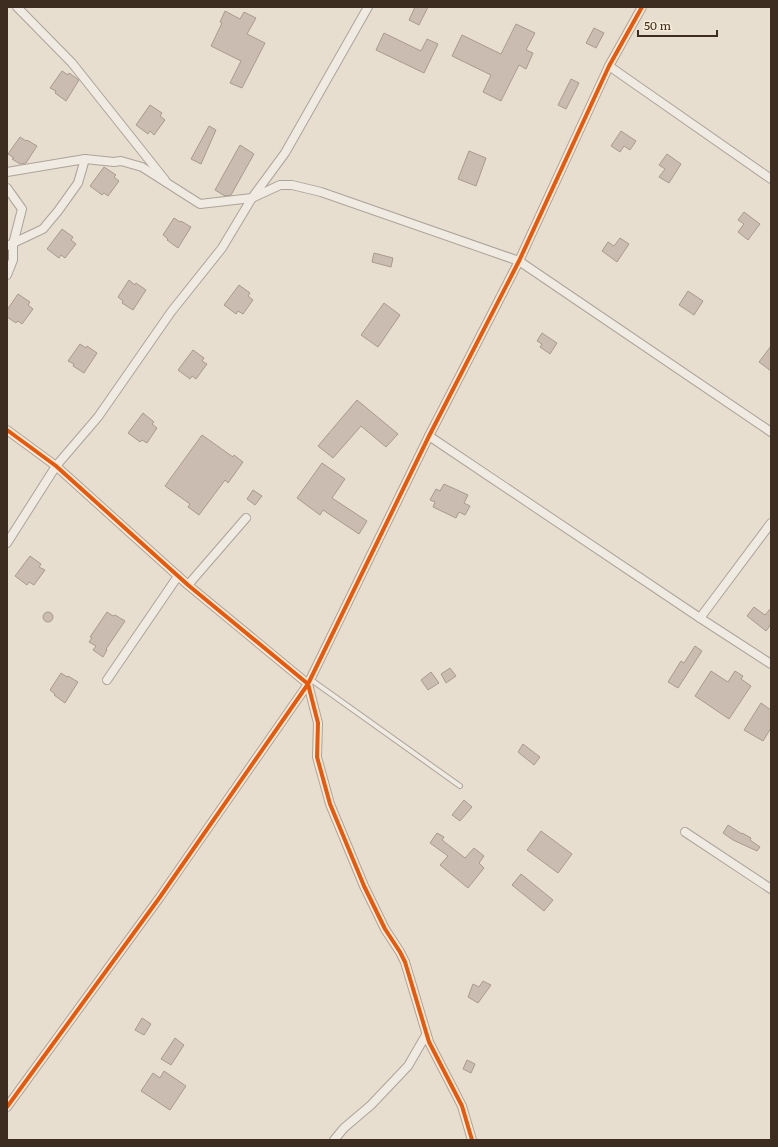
<svg xmlns="http://www.w3.org/2000/svg" width="778" height="1147" font-family="Literata,serif">
<rect width="100%" height="100%" fill="#e7ded0"/>
<!-- building -->
<g fill="#cbbcb1" stroke="#a89a8f">
<polygon points="415,7 428,7 419,25 409,20"/>
<polygon points="225,11 240,19 244,12 256,18 247,34 265,43 242,88 230,83 241,61 211,46 222,23 220,22"/>
<polygon points="516,24 535,33 526,50 533,53 526,69 519,65 501,101 483,92 491,75 452,56 462,35 501,54"/>
<polygon points="594,28 604,33 596,48 586,43"/>
<polygon points="384,33 421,51 427,39 438,44 424,73 376,50"/>
<polygon points="62,71 68,75 69,73 79,80 66,101 55,93 56,91 50,88"/>
<polygon points="571,79 579,83 566,109 558,105"/>
<polygon points="150,105 162,113 160,116 165,120 154,135 150,131 148,134 136,125"/>
<polygon points="209,126 216,130 201,164 191,159"/>
<polygon points="621,131 636,141 630,150 624,146 620,152 611,146"/>
<polygon points="20,137 26,141 27,140 37,146 26,163 20,164 12,159 14,158 8,154"/>
<polygon points="240,145 254,154 231,195 225,196 215,190"/>
<polygon points="469,151 486,158 476,186 458,179"/>
<polygon points="667,154 681,164 669,183 659,177 665,169 659,165"/>
<polygon points="104,167 116,175 114,177 119,181 108,196 104,193 102,195 90,186"/>
<polygon points="744,212 760,224 748,240 738,232 744,224 738,220"/>
<polygon points="174,218 180,222 181,221 191,227 178,248 167,240 168,239 163,235"/>
<polygon points="62,229 73,237 71,240 76,244 65,258 61,255 59,258 47,249"/>
<polygon points="620,238 629,244 617,262 602,251 608,242 614,246"/>
<polygon points="374,253 393,258 391,267 372,262"/>
<polygon points="129,280 135,285 136,283 146,290 133,310 122,303 123,301 118,297"/>
<polygon points="239,285 250,293 248,296 253,300 243,314 238,311 236,314 224,305"/>
<polygon points="688,291 703,301 694,315 679,305"/>
<polygon points="18,294 30,302 28,305 33,309 22,324 18,321 16,323 7,317 7,310"/>
<polygon points="384,303 400,315 378,347 361,335"/>
<polygon points="542,333 557,343 550,354 540,347 542,344 537,341"/>
<polygon points="80,344 86,348 87,346 97,353 84,373 73,366 74,364 68,361"/>
<polygon points="771,346 771,371 759,362"/>
<polygon points="193,350 204,358 202,361 207,364 196,379 192,376 190,379 178,370"/>
<polygon points="357,400 398,434 386,447 361,426 333,458 318,446"/>
<polygon points="143,413 154,422 152,424 157,428 147,443 142,440 140,442 128,433"/>
<polygon points="202,435 233,457 234,455 243,462 228,483 225,480 199,515 188,507 190,504 165,486"/>
<polygon points="322,463 345,479 332,498 367,521 359,534 323,510 320,515 297,498"/>
<polygon points="444,484 468,495 464,503 470,506 465,515 459,512 456,518 433,507 435,502 430,500 436,489 440,491"/>
<polygon points="253,490 262,496 255,505 247,499"/>
<polygon points="30,556 41,564 39,567 45,570 34,585 29,582 27,585 15,576"/>
<polygon points="754,607 765,615 771,608 771,624 766,631 747,616"/>
<polygon points="107,612 113,616 115,615 125,621 106,649 107,650 103,657 93,650 96,646 89,642 92,638 90,637"/>
<circle cx="48" cy="617" r="5"/>
<polygon points="695,646 702,651 678,688 668,682 681,661 684,663"/>
<polygon points="450,668 456,676 446,683 441,674"/>
<polygon points="711,671 728,682 735,671 743,676 741,679 751,686 729,719 695,696"/>
<polygon points="431,672 439,683 428,690 421,680"/>
<polygon points="61,673 67,677 68,676 78,682 65,703 54,695 55,694 50,690"/>
<polygon points="761,703 771,710 771,728 763,741 744,730"/>
<polygon points="523,744 540,757 534,765 518,752"/>
<polygon points="464,800 472,807 460,821 452,815"/>
<polygon points="728,825 742,834 742,833 751,838 750,840 760,847 757,851 733,840 723,833"/>
<polygon points="541,831 572,854 558,873 527,850"/>
<polygon points="437,833 444,837 442,840 465,858 474,848 484,856 479,863 484,868 468,888 440,865 448,856 430,843"/>
<polygon points="521,874 553,900 544,911 512,885"/>
<polygon points="483,981 491,985 478,1003 468,997 473,984 479,987"/>
<polygon points="142,1018 151,1024 144,1035 135,1030"/>
<polygon points="175,1038 184,1045 171,1065 161,1059"/>
<polygon points="467,1060 475,1064 471,1073 463,1069"/>
<polygon points="164,1071 186,1086 170,1110 141,1091 153,1073 160,1078"/>
</g>
<g fill="none" stroke-linecap="round" stroke-linejoin="round">
<!-- lane casing -->
<g stroke="#ada499" stroke-width="6">
<polyline id="lane" points="310,679 460,786"/>
</g>
<!-- street casing -->
<g stroke="#ada499" stroke-width="10">
<g id="street">
<polyline points="17,7 72,63 165,180"/>
<polyline points="609,66 771,179"/>
<polyline points="7,172 85,159 114,162 121,161 142,167 200,204 252,198 280,185 292,185 321,192 519,261 771,432"/>
<polyline points="7,188 22,209 13,244 13,260 7,275"/>
<polyline points="7,246 43,229 58,211 78,183 85,159"/>
<polyline points="7,430 56,466 188,585 308,684 318,723 317,757 330,804 364,886 385,929 400,952 405,962 429,1042 462,1106 472,1140"/>
<polyline points="429,436 700,618 771,664"/>
<polyline points="7,543 56,466 98,417 171,312 222,248 252,198 285,153 368,7"/>
<polyline points="188,585 246,518"/>
<polyline points="700,618 771,523"/>
<polyline points="107,680 178,576"/>
<polyline points="685,832 771,889"/>
<polyline points="7,1107 160,897 308,684 429,436 519,261 609,66 642,7"/>
<polyline points="334,1140 344,1128 371,1105 408,1066 426,1035"/>
</g>
</g>
<!-- lane -->
<use href="#lane" stroke="#efeae2" stroke-width="4"/>
<!-- street -->
<use href="#street" stroke="#efeae2" stroke-width="8"/>
<!-- cycleway casing -->
<g stroke="#f7ecd7" stroke-width="6">
<g id="cycleway">
<polyline points="7,430 56,466 188,585 308,684 318,723 317,757 330,804 364,886 385,929 400,952 405,962 429,1042 462,1106 472,1140"/>
<polyline points="7,1107 160,897 308,684 429,436 519,261 609,66 642,7"/>
</g>
</g>
<!-- cycleway -->
<use href="#cycleway" stroke="#e8590c" stroke-width="4"/>
</g>
<!-- border -->
<rect width="778" height="1147" fill="none" stroke="#3d2c20" stroke-width="16"/>
<!-- scale -->
<path d="M638 30v6h79v-6" fill="none" stroke="#3d2c20" stroke-width="2"/>
<text x="644" y="30" font-size="12" fill="#3d2c20" stroke="#f7ecd7" stroke-width="3" paint-order="stroke">50 m</text>
</svg>
